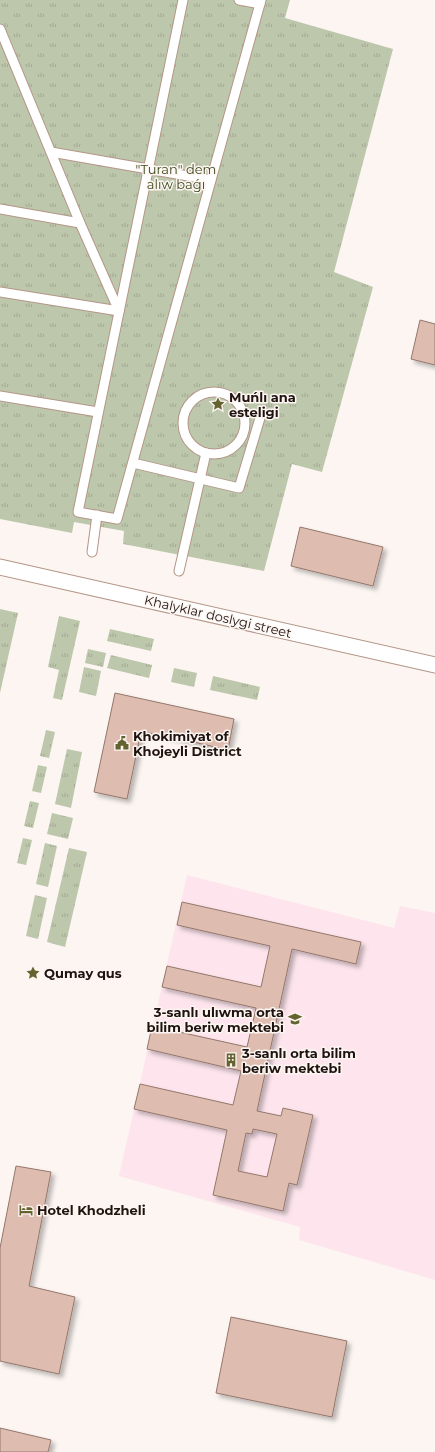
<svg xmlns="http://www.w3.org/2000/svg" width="435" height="1452" font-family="Montserrat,sans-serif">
<defs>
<pattern id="grass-tufts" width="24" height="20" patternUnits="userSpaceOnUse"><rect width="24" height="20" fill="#bdc7ac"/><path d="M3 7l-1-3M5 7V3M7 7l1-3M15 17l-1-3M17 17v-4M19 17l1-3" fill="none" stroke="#a2aa93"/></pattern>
<filter id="shadow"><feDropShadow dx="3.5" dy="3.5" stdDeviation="2" flood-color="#0004"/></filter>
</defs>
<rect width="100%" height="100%" fill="#fcf5f2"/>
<!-- education -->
<polygon fill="#fee5ed" points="187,875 394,928 400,906 435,913 435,1280 299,1240 300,1227 119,1176"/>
<!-- grass -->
<g fill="url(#grass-tufts)">
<polygon points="0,0 290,0 285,18 393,49 334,272 373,287 322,472 292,464 264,571 123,544 124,531 74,522 72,533 0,519"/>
<polygon points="0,609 18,613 0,693"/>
<polygon points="59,616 80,621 62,700 53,698 59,670 48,667"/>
<polygon points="110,629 154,639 151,651 107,641"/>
<polygon points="88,649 106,653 103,667 85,663"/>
<polygon points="111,655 152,665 149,678 107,668"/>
<polygon points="84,667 101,671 96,696 79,692"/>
<polygon points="174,668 197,673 194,687 171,682"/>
<polygon points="213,676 260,687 257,700 210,690"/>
<polygon points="46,730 55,732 49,758 40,756"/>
<polygon points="67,749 82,752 71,808 55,804"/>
<polygon points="38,765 47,767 41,793 32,791"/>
<polygon points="30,801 39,803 33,828 24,826"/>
<polygon points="52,813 73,818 68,839 47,834"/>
<polygon points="23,838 32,840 26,865 17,863"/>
<polygon points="45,843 57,846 48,887 36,884"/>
<polygon points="69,848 87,852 65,947 47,942"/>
<polygon points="35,895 47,898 38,939 26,936"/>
</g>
<!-- building -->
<g fill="#debdb0" stroke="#94776b" fill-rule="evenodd" filter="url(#shadow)">
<polygon points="420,320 435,324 435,365 411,359"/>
<polygon points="300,527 383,547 373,586 291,566"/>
<polygon points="115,693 234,719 228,750 163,735 141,732 127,799 94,792"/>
<path d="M182,902l179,40 -5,22 -64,-15 -35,162 24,5 2,-8 30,7 -16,70 -8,-2 -6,28 -70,-16 14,-65 -93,-21 6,-25 93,21 8,-34 -94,-22 5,-23 95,21 9,-39 -94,-21 5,-21 94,21 9,-41 -93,-21zM253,1129l24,5 -10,43 -29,-6 8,-38 6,1z"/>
<polygon points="16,1166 51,1172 29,1286 75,1297 59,1374 0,1361 0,1248"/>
<polygon points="231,1317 347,1341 332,1417 216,1393"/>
<polygon points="0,1428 51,1440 48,1452 0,1452"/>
</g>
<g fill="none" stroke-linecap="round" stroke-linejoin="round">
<!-- pedestrian casing -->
<g stroke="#b49688" stroke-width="11">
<g id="pedestrian">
<polyline points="183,0 78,512 117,519 261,0"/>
<polyline points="239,0 260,4"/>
<polyline points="0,29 80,223 119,311"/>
<polyline points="51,152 211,180"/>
<polyline points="0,209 80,223"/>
<polyline points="0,292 119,311"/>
<circle cx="214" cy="423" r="31"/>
<polyline points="0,396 98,412"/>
<polyline points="133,463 239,488 260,418"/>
<polyline points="92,552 97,515"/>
<polyline points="179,571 206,453"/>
</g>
</g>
<!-- tertiary casing -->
<g stroke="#b49688" stroke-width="17">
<polyline id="tertiary" points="0,567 435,665"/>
</g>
<!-- pedestrian -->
<use href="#pedestrian" stroke="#fff" stroke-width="9"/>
<!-- tertiary -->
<use href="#tertiary" stroke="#fff" stroke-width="15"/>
</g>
<!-- icons -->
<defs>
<g id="sight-bare" transform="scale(1.08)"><path d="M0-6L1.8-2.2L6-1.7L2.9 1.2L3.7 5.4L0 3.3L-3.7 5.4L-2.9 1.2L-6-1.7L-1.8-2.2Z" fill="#646330" stroke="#fcf5f2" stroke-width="2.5" paint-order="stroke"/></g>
<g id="civic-bare" transform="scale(1.08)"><path d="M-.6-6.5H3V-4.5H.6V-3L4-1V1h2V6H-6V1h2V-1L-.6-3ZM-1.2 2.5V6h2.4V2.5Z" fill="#646330" stroke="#fcf5f2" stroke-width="2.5" paint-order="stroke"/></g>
<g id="school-bare" transform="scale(1.08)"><path d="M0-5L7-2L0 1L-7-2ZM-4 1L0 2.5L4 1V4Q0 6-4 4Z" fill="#646330" stroke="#fcf5f2" stroke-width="2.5" paint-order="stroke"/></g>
<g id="building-bare" transform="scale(1.08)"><path d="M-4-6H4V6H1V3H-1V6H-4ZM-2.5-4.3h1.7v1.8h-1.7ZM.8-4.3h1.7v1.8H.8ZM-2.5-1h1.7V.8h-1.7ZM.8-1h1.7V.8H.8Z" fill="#646330" stroke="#fcf5f2" stroke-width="2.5" paint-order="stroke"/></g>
<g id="hotel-bare" transform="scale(1.08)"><path d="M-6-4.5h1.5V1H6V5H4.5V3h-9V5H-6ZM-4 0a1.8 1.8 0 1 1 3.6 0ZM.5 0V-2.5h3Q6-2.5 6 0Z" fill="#646330" stroke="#fcf5f2" stroke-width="2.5" paint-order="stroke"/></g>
</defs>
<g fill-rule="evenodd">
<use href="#sight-bare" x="218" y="404"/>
<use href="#civic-bare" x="122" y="743"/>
<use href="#sight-bare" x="33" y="973"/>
<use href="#school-bare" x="295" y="1019"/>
<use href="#building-bare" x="231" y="1060"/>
<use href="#hotel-bare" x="26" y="1210"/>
</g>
<g text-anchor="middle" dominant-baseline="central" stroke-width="3" stroke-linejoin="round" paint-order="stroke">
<!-- park labels -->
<g font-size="13" fill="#3c491a" stroke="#fcf5f2">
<text x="176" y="169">"Turan" dem<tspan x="176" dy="15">alıw baǵı</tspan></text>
</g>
<!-- poi labels -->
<g font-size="13" font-weight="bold" fill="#1e130e" stroke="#fcf5f2" text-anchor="start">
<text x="229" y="397">Muńlı ana<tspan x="229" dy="15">esteligi</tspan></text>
<text x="133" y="736">Khokimiyat of<tspan x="133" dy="15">Khojeyli District</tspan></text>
<text x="44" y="973">Qumay qus</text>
<text x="284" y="1012" text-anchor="end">3-sanlı ulıwma orta<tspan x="284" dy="15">bilim beriw mektebi</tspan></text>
<text x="242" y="1053">3-sanlı orta bilim<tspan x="242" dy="15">beriw mektebi</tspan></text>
<text x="37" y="1210">Hotel Khodzheli</text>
</g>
<!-- street labels -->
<g font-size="13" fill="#1e130e" stroke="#fcf5f2">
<text transform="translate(218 616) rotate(13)">Khalyklar doslygi street</text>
</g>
</g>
</svg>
